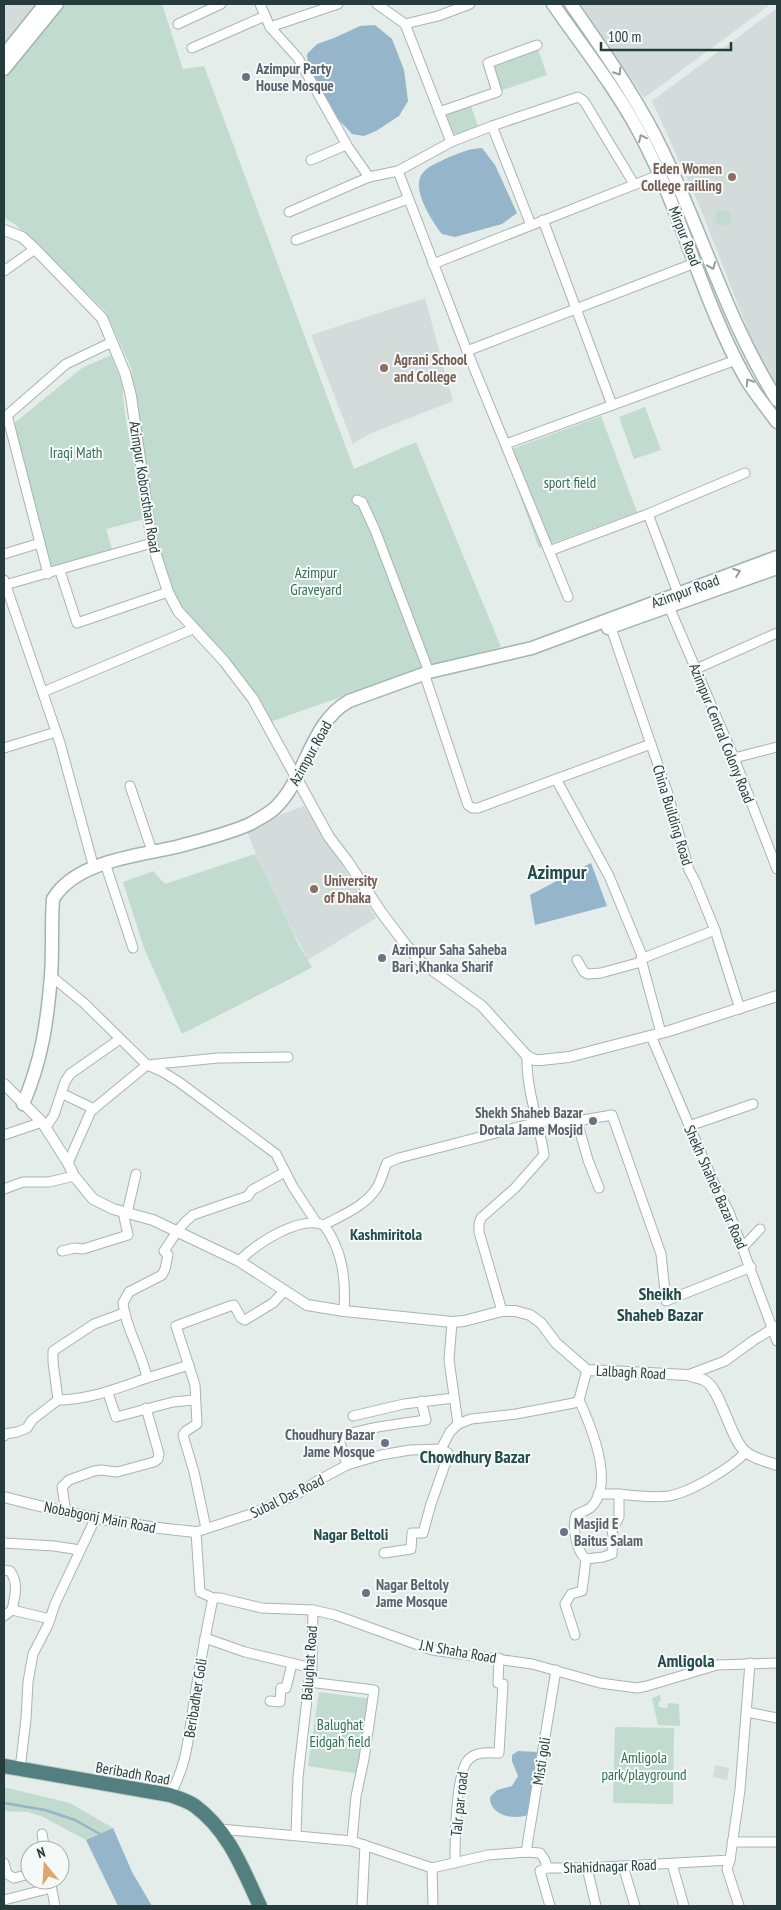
<svg xmlns="http://www.w3.org/2000/svg" width="781" height="1910" font-family="'PT Sans Narrow',sans-serif">
<rect width="100%" height="100%" fill="#e5edeb"/>
<!-- built -->
<g fill="#d3dcda">
<polygon points="4,4 37,4 4,48"/>
<polygon points="581,4 771,4 644,98"/>
<polygon points="777,8 777,385 761,360 744,320 699,205 652,101"/>
<polygon points="425,298 453,401 367,435 353,444 311,335"/>
<polygon points="304,806 376,918 308,960 264,875 245,826 267,820"/>
<polygon points="715,1765 729,1768 727,1780 713,1777"/>
</g>
<!-- green -->
<g fill="#c1dbce">
<polygon points="63,4 162,4 183,69 204,66 354,469 416,442 501,647 428,666 270,722 183,610 176,600 167,576 154,526 131,368 105,311 15,224 4,218 4,77 59,7"/>
<polygon points="537,47 547,75 500,91 491,64"/>
<polygon points="471,106 478,126 455,136 445,115"/>
<circle cx="723" cy="218" r="8"/>
<polygon points="111,355 122,383 125,415 145,519 106,529 112,549 70,562 51,570 12,425 82,368"/>
<polygon points="645,407 661,450 634,459 619,417"/>
<polygon points="601,416 637,512 539,548 504,452"/>
<polygon points="255,854 300,947 312,967 294,977 182,1034 144,948 123,882 153,871 165,884"/>
<polygon points="319,1692 371,1699 360,1774 308,1766"/>
<polygon points="660,1695 661,1701 658,1702 659,1707 667,1708 668,1703 679,1704 680,1726 658,1725 652,1698"/>
<polygon points="615,1727 674,1728 673,1804 613,1803"/>
<polygon points="4,1787 70,1803 113,1828 86,1840 43,1817 28,1812 4,1811"/>
</g>
<!-- water -->
<g fill="#94b5ca">
<polygon points="375,25 392,39 404,70 408,101 399,116 376,131 364,136 352,134 339,120 308,66 307,54 317,44 334,38 360,26"/>
<path d="M482,148l13,17 22,48 -15,11 -47,13 -13,-3c-10,-13 -31,-45 -20,-60 6,-8 15,-11 23,-15 14,-6 22,-10 37,-11z"/>
<polygon points="591,863 607,906 535,925 530,895"/>
<path d="M518,1751l19,1 -7,62c-14,7 -41,2 -40,-17l7,-7 15,-4 6,-10 -6,-15v-6z"/>
<polygon points="113,1828 132,1872 152,1906 118,1906 86,1840"/>
</g>
<g fill="none" stroke-linecap="round" stroke-linejoin="round">
<!-- stream -->
<polyline stroke="#94b5ca" stroke-width="2.5" points="4,1803 45,1810 75,1820 100,1834"/>
<!-- minor casing -->
<g stroke="#a8b4b3" stroke-width="11">
<g id="minor">
<polyline points="260,4 270,27 298,58 348,147 369,177"/>
<polyline points="377,4 405,24 451,142"/>
<polyline points="178,24 221,4"/>
<polyline points="405,24 438,16 470,4"/>
<polyline points="270,27 338,4"/>
<polyline points="192,48 265,16"/>
<polyline points="439,112 497,92 488,63 537,45"/>
<polyline points="492,126 531,225"/>
<polyline points="311,160 346,145"/>
<polyline points="398,171 467,351 568,597"/>
<polyline points="289,212 369,177 398,171 451,142 492,126 578,97 584,101 634,184"/>
<polyline points="543,220 612,405"/>
<polyline points="296,240 408,199"/>
<polyline points="433,264 659,175"/>
<polyline points="4,271 35,249"/>
<polyline points="467,351 695,263"/>
<polyline points="7,415 48,574"/>
<polyline points="4,418 66,364 112,342"/>
<polyline points="506,444 736,360"/>
<polyline points="357,500 362,502 375,530 429,672"/>
<polyline points="648,514 678,593"/>
<polyline points="549,551 648,514 745,473"/>
<polyline points="4,554 40,543"/>
<polyline points="60,571 77,623 168,592"/>
<polyline points="4,580 60,743 94,868"/>
<polyline points="5,585 152,543"/>
<polyline points="667,602 734,758 777,869"/>
<polyline points="609,622 667,791 689,870 695,881 715,930 740,1009"/>
<polyline points="696,669 777,633"/>
<polyline points="424,673 468,805 472,808 478,808 651,744"/>
<polyline points="43,692 193,629"/>
<polyline points="4,748 56,732"/>
<polyline points="734,758 777,747"/>
<polyline points="556,779 609,876 643,958"/>
<polyline points="130,786 152,851"/>
<polyline points="105,863 133,948"/>
<polyline points="577,960 584,972 588,974 601,973 641,962"/>
<polyline points="51,976 84,1003 147,1065 163,1072 179,1082 276,1154 293,1187 316,1222"/>
<polyline points="661,1033 641,959 715,930"/>
<polyline points="651,1036 712,1179 729,1212 777,1341"/>
<polyline points="63,1094 94,1109"/>
<polyline points="577,1121 612,1115 661,1254 666,1301 751,1267"/>
<polyline points="689,1126 753,1104"/>
<polyline points="46,1127 54,1115 65,1082 70,1074 120,1039"/>
<polyline points="4,1135 42,1122"/>
<polyline points="68,1163 91,1111 147,1065 218,1058 288,1057"/>
<polyline points="4,1189 23,1182 49,1182 74,1176"/>
<path d="M324,1225c19,26 22,55 20,86"/>
<polyline points="743,1247 760,1229"/>
<polyline points="62,1251 75,1248 83,1249 128,1235 124,1217 127,1213 136,1174"/>
<path d="M239,1261c17,-17 60,-46 85,-36 18,-10 40,-18 52,-36 5,-7 7,-18 11,-26l12,-5 139,-36 39,-1 11,39 11,28"/>
<path d="M502,1311l-23,-79v-8l2,-6 34,-30 29,-33c-5,-33 -18,-65 -17,-99"/>
<polyline points="452,1322 449,1360 458,1424"/>
<path d="M189,1365l-42,13c-5,-26 -21,-48 -24,-75l6,-11 33,-17 3,-6 3,-14 -4,-4c9,-13 16,-26 29,-36l55,-19 4,-6 33,-18"/>
<polyline points="688,1375 725,1361 754,1340 777,1326"/>
<polyline points="108,1393 116,1417 173,1402 194,1400"/>
<polyline points="58,1400 53,1362 53,1351 94,1324 124,1313"/>
<path d="M58,1400c31,0 60,-12 89,-22"/>
<polyline points="353,1416 404,1404 454,1398"/>
<polyline points="4,1436 5,1434 17,1432 27,1428 32,1420 58,1400"/>
<polyline points="441,1449 410,1450 381,1455 347,1465 317,1481 301,1492 254,1513 196,1532 200,1592 213,1598 220,1598 262,1608 313,1610 335,1615 432,1650 532,1664 600,1683 637,1688 647,1686 717,1665 777,1663"/>
<polyline points="441,1449 450,1432 458,1424 471,1419 516,1414 574,1403 579,1400 587,1370"/>
<path d="M347,1465l-8,-26c17,-11 66,-16 87,-19l-5,-19"/>
<path d="M619,1494c17,2 34,4 50,2 22,-4 62,-28 77,-44"/>
<polyline points="66,1512 62,1487 69,1480 94,1471 101,1470 117,1472 154,1462 158,1459 159,1454 146,1408"/>
<polyline points="206,1528 194,1472 183,1435 186,1431 197,1424 195,1385 176,1326 230,1306 234,1305 241,1318 245,1320 273,1303 284,1291"/>
<polyline points="4,1543 54,1546 80,1550"/>
<polyline points="384,1553 411,1549 412,1533 423,1533 431,1504 448,1456 448,1453 441,1449"/>
<polyline points="586,1559 603,1557 612,1554 613,1536 612,1530 619,1517 619,1494 598,1494"/>
<path d="M4,1570l6,1c9,12 5,25 2,39l-8,6"/>
<polyline points="12,1610 50,1619"/>
<path d="M575,1635l-10,-31 6,-10 11,-3 4,-32c-10,-8 -14,-32 -10,-44 4,-3 10,-4 14,-7 26,-23 1,-82 -11,-108"/>
<polyline points="205,1638 245,1652 312,1668"/>
<polyline points="309,1682 374,1690 364,1759 356,1796 352,1841"/>
<polyline points="270,1701 280,1702 281,1688 286,1688 292,1664"/>
<polyline points="747,1712 777,1718"/>
<polyline points="20,1769 26,1719 28,1682 33,1654 48,1625 55,1604 96,1517"/>
<path d="M170,1795c18,-33 18,-57 24,-93 5,-35 12,-69 19,-104"/>
<polyline points="220,1829 352,1841 432,1868 488,1855 526,1852 540,1853 545,1860 547,1868 587,1868 730,1860 740,1790 750,1663"/>
<polyline points="42,1834 45,1850"/>
<polyline points="296,1835 298,1777 309,1682 312,1668 313,1610"/>
<polyline points="732,1842 777,1842"/>
<polyline points="526,1852 556,1670"/>
<polyline points="730,1860 727,1869 739,1906"/>
<polyline points="4,1863 7,1874 14,1878 30,1874"/>
<path d="M455,1863c0,-20 0,-92 14,-104 8,-8 19,-6 30,-6l4,-69 -5,-1 1,-25"/>
<polyline points="672,1864 684,1906"/>
<polyline points="623,1866 635,1906"/>
<polyline points="432,1868 433,1906"/>
<polyline points="547,1868 540,1871 550,1906"/>
<polyline points="587,1868 596,1906"/>
<polyline points="50,1880 55,1906"/>
<polyline points="4,1900 51,1888"/>
<polyline points="362,1906 365,1845"/>
</g>
</g>
<!-- tertiary casing -->
<g stroke="#a8b4b3" stroke-width="12">
<g id="tertiary">
<polyline points="4,230 22,237 35,249 102,318 125,373 131,396 152,543 168,592 178,611 224,661 253,699 329,837 348,862 381,912 406,945 421,962 482,1006 527,1056 535,1060 541,1060 569,1057 669,1031 777,996"/>
<path d="M4,1084l38,38 26,41 6,13 19,23 20,10 40,11 86,41 68,44 37,6 108,11 12,-1 38,-10h13l15,4 11,8 15,20 31,27 101,5c5,2 11,3 16,5 16,8 25,53 38,68 8,10 24,13 35,17"/>
<path d="M4,1497c63,17 127,29 192,35"/>
</g>
</g>
<!-- secondary casing -->
<g stroke="#a2b4b2" stroke-width="15">
<g id="secondary">
<path d="M553,4c29,42 62,83 86,128 43,80 63,169 107,247 9,15 21,29 31,43"/>
<path d="M571,4c33,48 67,95 92,148 40,82 65,171 114,248"/>
<polyline points="4,55 45,4"/>
<polyline points="4,69 57,4"/>
<polyline points="608,628 777,568"/>
<path d="M23,1104c19,-44 24,-81 28,-128 2,-25 0,-51 2,-77 23,-38 84,-43 123,-52 22,-6 56,-14 76,-24 8,-5 19,-10 25,-17 30,-31 33,-83 72,-105l80,-29 103,-24 245,-91"/>
</g>
</g>
<!-- trunk casing -->
<g stroke="#c2c8c8" stroke-width="16">
<path id="trunk" d="M4,1766l166,29c8,3 18,6 25,11 34,25 48,64 65,100"/>
</g>
<!-- minor -->
<use href="#minor" stroke="#fff" stroke-width="9"/>
<!-- tertiary -->
<use href="#tertiary" stroke="#fff" stroke-width="10"/>
<!-- secondary -->
<use href="#secondary" stroke="#fff" stroke-width="12"/>
<!-- trunk -->
<use href="#trunk" stroke="#528080" stroke-width="14"/>
</g>
<!-- one-way arrows -->
<defs><path id="oneway-chevron" d="M-2-3.5L2.5 0L-2 3.5" fill="none" stroke-width="1.6" stroke-linecap="round" stroke-linejoin="round" transform="scale(1.25)"/></defs>
<g stroke="#929e9e">
<use href="#oneway-chevron" transform="translate(618 72) rotate(57)"/>
<use href="#oneway-chevron" transform="translate(642 138) rotate(-116)"/>
<use href="#oneway-chevron" transform="translate(712 266) rotate(68)"/>
<use href="#oneway-chevron" transform="translate(749 382) rotate(-123)"/>
<use href="#oneway-chevron" transform="translate(737 572) rotate(-20)"/>
</g>
<!-- markers -->
<g fill="#6b7280" stroke="#f5f9f8" stroke-width="2">
<circle cx="246" cy="77" r="5"/>
<circle cx="382" cy="958" r="5"/>
<circle cx="593" cy="1121" r="5"/>
<circle cx="385" cy="1443" r="5"/>
<circle cx="564" cy="1532" r="5"/>
<circle cx="366" cy="1593" r="5"/>
</g>
<g fill="#8d6e63" stroke="#f5f9f8" stroke-width="2">
<circle cx="732" cy="177" r="5"/>
<circle cx="384" cy="368" r="5"/>
<circle cx="314" cy="889" r="5"/>
</g>
<g text-anchor="middle" dominant-baseline="central" stroke-width="4" stroke-linejoin="round" paint-order="stroke">
<!-- worship labels -->
<g font-size="15" font-weight="bold" fill="#5b616d" stroke="#f5f9f8" text-anchor="start">
<text x="256" y="68">Azimpur Party<tspan x="256" dy="17">House Mosque</tspan></text>
<text x="392" y="949">Azimpur Saha Saheba<tspan x="392" dy="17">Bari ,Khanka Sharif</tspan></text>
<text x="583" y="1112" text-anchor="end">Shekh Shaheb Bazar<tspan x="583" dy="17">Dotala Jame Mosjid</tspan></text>
<text x="375" y="1434" text-anchor="end">Choudhury Bazar<tspan x="375" dy="17">Jame Mosque</tspan></text>
<text x="574" y="1523">Masjid E<tspan x="574" dy="17">Baitus Salam</tspan></text>
<text x="376" y="1584">Nagar Beltoly<tspan x="376" dy="17">Jame Mosque</tspan></text>
</g>
<!-- education labels -->
<g font-size="15" font-weight="bold" fill="#785e54" stroke="#f5f9f8" text-anchor="start">
<text x="722" y="168" text-anchor="end">Eden Women<tspan x="722" dy="17">College railling</tspan></text>
<text x="394" y="359">Agrani School<tspan x="394" dy="17">and College</tspan></text>
<text x="324" y="880">University<tspan x="324" dy="17">of Dhaka</tspan></text>
</g>
<!-- street labels -->
<g font-size="15" fill="#263c3c" stroke="#f5f9f8">
<text transform="translate(685 236) rotate(68)">Mirpur Road</text>
<text transform="translate(145 487) rotate(81)">Azimpur Koborsthan Road</text>
<text transform="translate(685 591) rotate(-20)">Azimpur Road</text>
<text transform="translate(722 733) rotate(68)">Azimpur Central Colony Road</text>
<text transform="translate(310 753) rotate(-61)">Azimpur Road</text>
<text transform="translate(673 815) rotate(73)">China Building Road</text>
<text transform="translate(716 1187) rotate(66)">Shekh Shaheb Bazar Road</text>
<text transform="translate(631 1372) rotate(3)">Lalbagh Road</text>
<text transform="translate(287 1496) rotate(-26)">Subal Das Road</text>
<text transform="translate(100 1517) rotate(11)">Nobabgonj Main Road</text>
<text transform="translate(458 1651) rotate(10)">J.N Shaha Road</text>
<text transform="translate(309 1663) rotate(-86)">Balughat Road</text>
<text transform="translate(195 1698) rotate(-81)">Beribadher Goli</text>
<text transform="translate(541 1761) rotate(-81)">Misti goli</text>
<text transform="translate(133 1773) rotate(10)">Beribadh Road</text>
<text transform="translate(459 1804) rotate(-84)">Talr par road</text>
<text transform="translate(610 1866) rotate(-2)">Shahidnagar Road</text>
</g>
<!-- park labels -->
<g font-size="15" fill="#356e59" stroke="#f5f9f8">
<text x="76" y="452">Iraqi Math</text>
<text x="570" y="482">sport field</text>
<text x="316" y="572">Azimpur<tspan x="316" dy="17">Graveyard</tspan></text>
<text x="340" y="1724">Balughat<tspan x="340" dy="17">Eidgah field</tspan></text>
<text x="644" y="1757">Amligola<tspan x="644" dy="17">park/playground</tspan></text>
</g>
<!-- neighbourhood labels -->
<g font-size="16" font-weight="bold" fill="#254c4c" stroke="#f5f9f8">
<text x="386" y="1234">Kashmiritola</text>
<text x="351" y="1534">Nagar Beltoli</text>
</g>
<!-- quarter labels -->
<g font-size="18" font-weight="bold" fill="#254c4c" stroke="#f5f9f8">
<text x="660" y="1293">Sheikh<tspan x="660" dy="21">Shaheb Bazar</tspan></text>
<text x="475" y="1456">Chowdhury Bazar</text>
<text x="686" y="1660">Amligola</text>
</g>
<!-- district labels -->
<g font-size="20" font-weight="bold" fill="#254c4c" stroke="#f5f9f8">
<text x="557" y="872">Azimpur</text>
</g>
</g>
<!-- border -->
<rect width="781" height="1910" fill="none" stroke="#263c3c" stroke-width="10"/>
<!-- north arrow -->
<g transform="translate(45 1865) rotate(342)"><circle r="24" fill="#f5f9f8" stroke="#a2adad"/>
<path d="M0-4L9 19L0 12L-9 19Z" fill="#e1a66e"/>
<text y="-8" font-size="14" font-weight="bold" text-anchor="middle" fill="#263c3c">N</text>
</g>
<!-- scale -->
<path d="M601 42v8h130v-8" fill="none" stroke="#263c3c" stroke-width="2.5"/>
<text x="608" y="42" font-size="15" fill="#263c3c" stroke="#f5f9f8" stroke-width="4" paint-order="stroke">100 m</text>
</svg>
